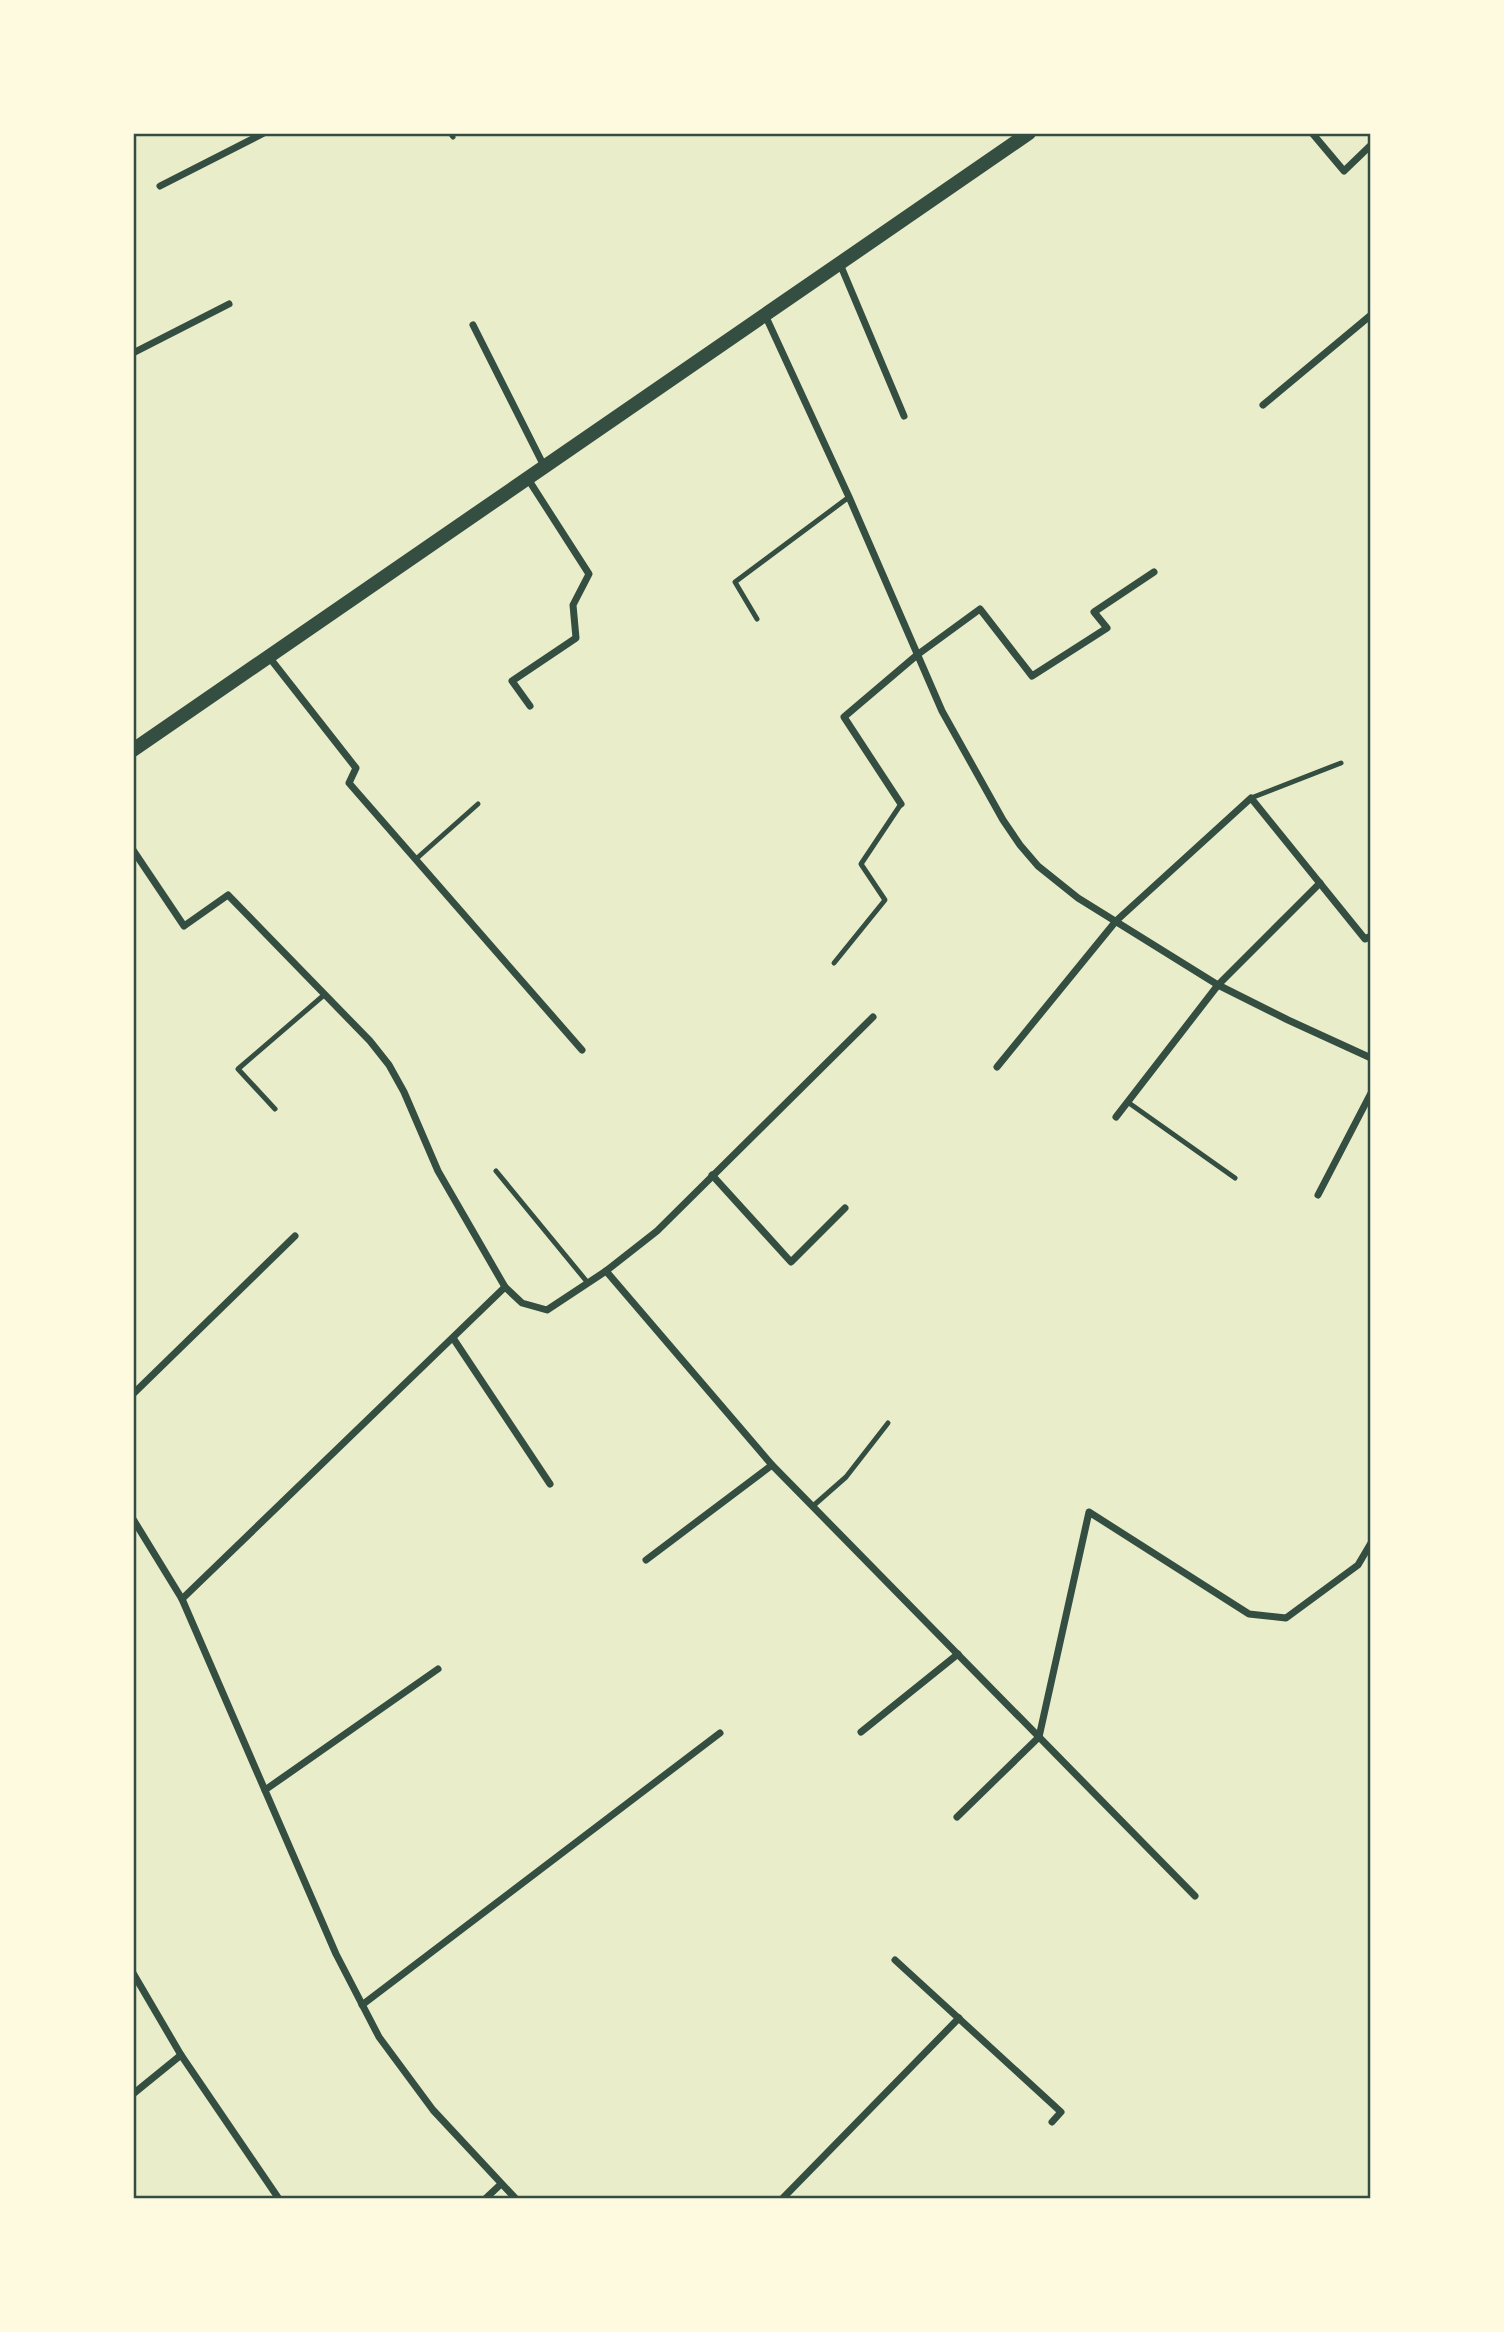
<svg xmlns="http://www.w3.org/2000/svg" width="1504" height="2332" font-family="'Fira Sans',sans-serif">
<rect width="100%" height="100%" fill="#e9edc9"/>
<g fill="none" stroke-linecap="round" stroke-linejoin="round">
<!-- service -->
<g stroke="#344e41" stroke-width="5">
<polyline points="450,133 453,137"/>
<polyline points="757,619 735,582 849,497"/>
<polyline points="1251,798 1341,763"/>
<polyline points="416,859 478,804"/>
<polyline points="834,963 885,900 861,864 901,804"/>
<polyline points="1129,1103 1235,1178"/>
<polyline points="275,1109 238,1069 324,995"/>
<polyline points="496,1171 588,1283"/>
<polyline points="813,1506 846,1477 888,1423"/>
</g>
<!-- minor -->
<g stroke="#344e41" stroke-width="7">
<polyline points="1312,133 1344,171 1371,145"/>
<polyline points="160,186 264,133"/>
<polyline points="840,264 904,416"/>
<polyline points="765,315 849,497 942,711 1003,820 1020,845 1038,866 1078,898 1218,985 1288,1020 1371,1058"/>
<polyline points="473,325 544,466"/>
<polyline points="133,353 229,304"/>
<polyline points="1263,405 1371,315"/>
<polyline points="528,479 589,574 573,605 576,638 512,681 530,706"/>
<polyline points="269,657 356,768 349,783 582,1050"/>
<polyline points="901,804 844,717 917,655 980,609 1032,676 1107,628 1094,612 1154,572"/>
<polyline points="133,850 184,926 228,895 370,1041 389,1065 404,1092 438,1171 505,1287 522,1303 547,1310 606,1271 657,1231 873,1017"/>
<polyline points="997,1067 1116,921 1251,798 1365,939 1371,936"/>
<polyline points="1116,1117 1218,985 1320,883"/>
<polyline points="712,1175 791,1262 845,1208"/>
<polyline points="1318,1195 1371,1093"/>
<polyline points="606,1271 772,1465 1195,1896"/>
<polyline points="453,1338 550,1484"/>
<polyline points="133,1394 295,1236"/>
<polyline points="133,1519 182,1599 336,1954 379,2037 433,2110 516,2199"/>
<polyline points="646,1560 772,1465"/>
<polyline points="182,1599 505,1287"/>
<polyline points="861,1732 958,1654"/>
<polyline points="265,1790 438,1669"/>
<polyline points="957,1817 1039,1737 1089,1512 1249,1614 1286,1618 1358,1565 1371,1543"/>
<polyline points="895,1960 1061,2112 1052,2122"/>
<polyline points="133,1973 181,2055 279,2199"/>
<polyline points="362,2005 720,1733"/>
<polyline points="133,2094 181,2055"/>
<polyline points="485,2199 501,2184"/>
<polyline points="782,2199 959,2018"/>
</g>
<!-- secondary -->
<polyline stroke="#344e41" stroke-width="14" points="133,750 1029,133"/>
</g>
<!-- border -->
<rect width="1504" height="2332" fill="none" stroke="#fefae0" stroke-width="270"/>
<rect x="135" y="135" width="1234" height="2062" fill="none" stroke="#344e41" stroke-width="2.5"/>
</svg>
